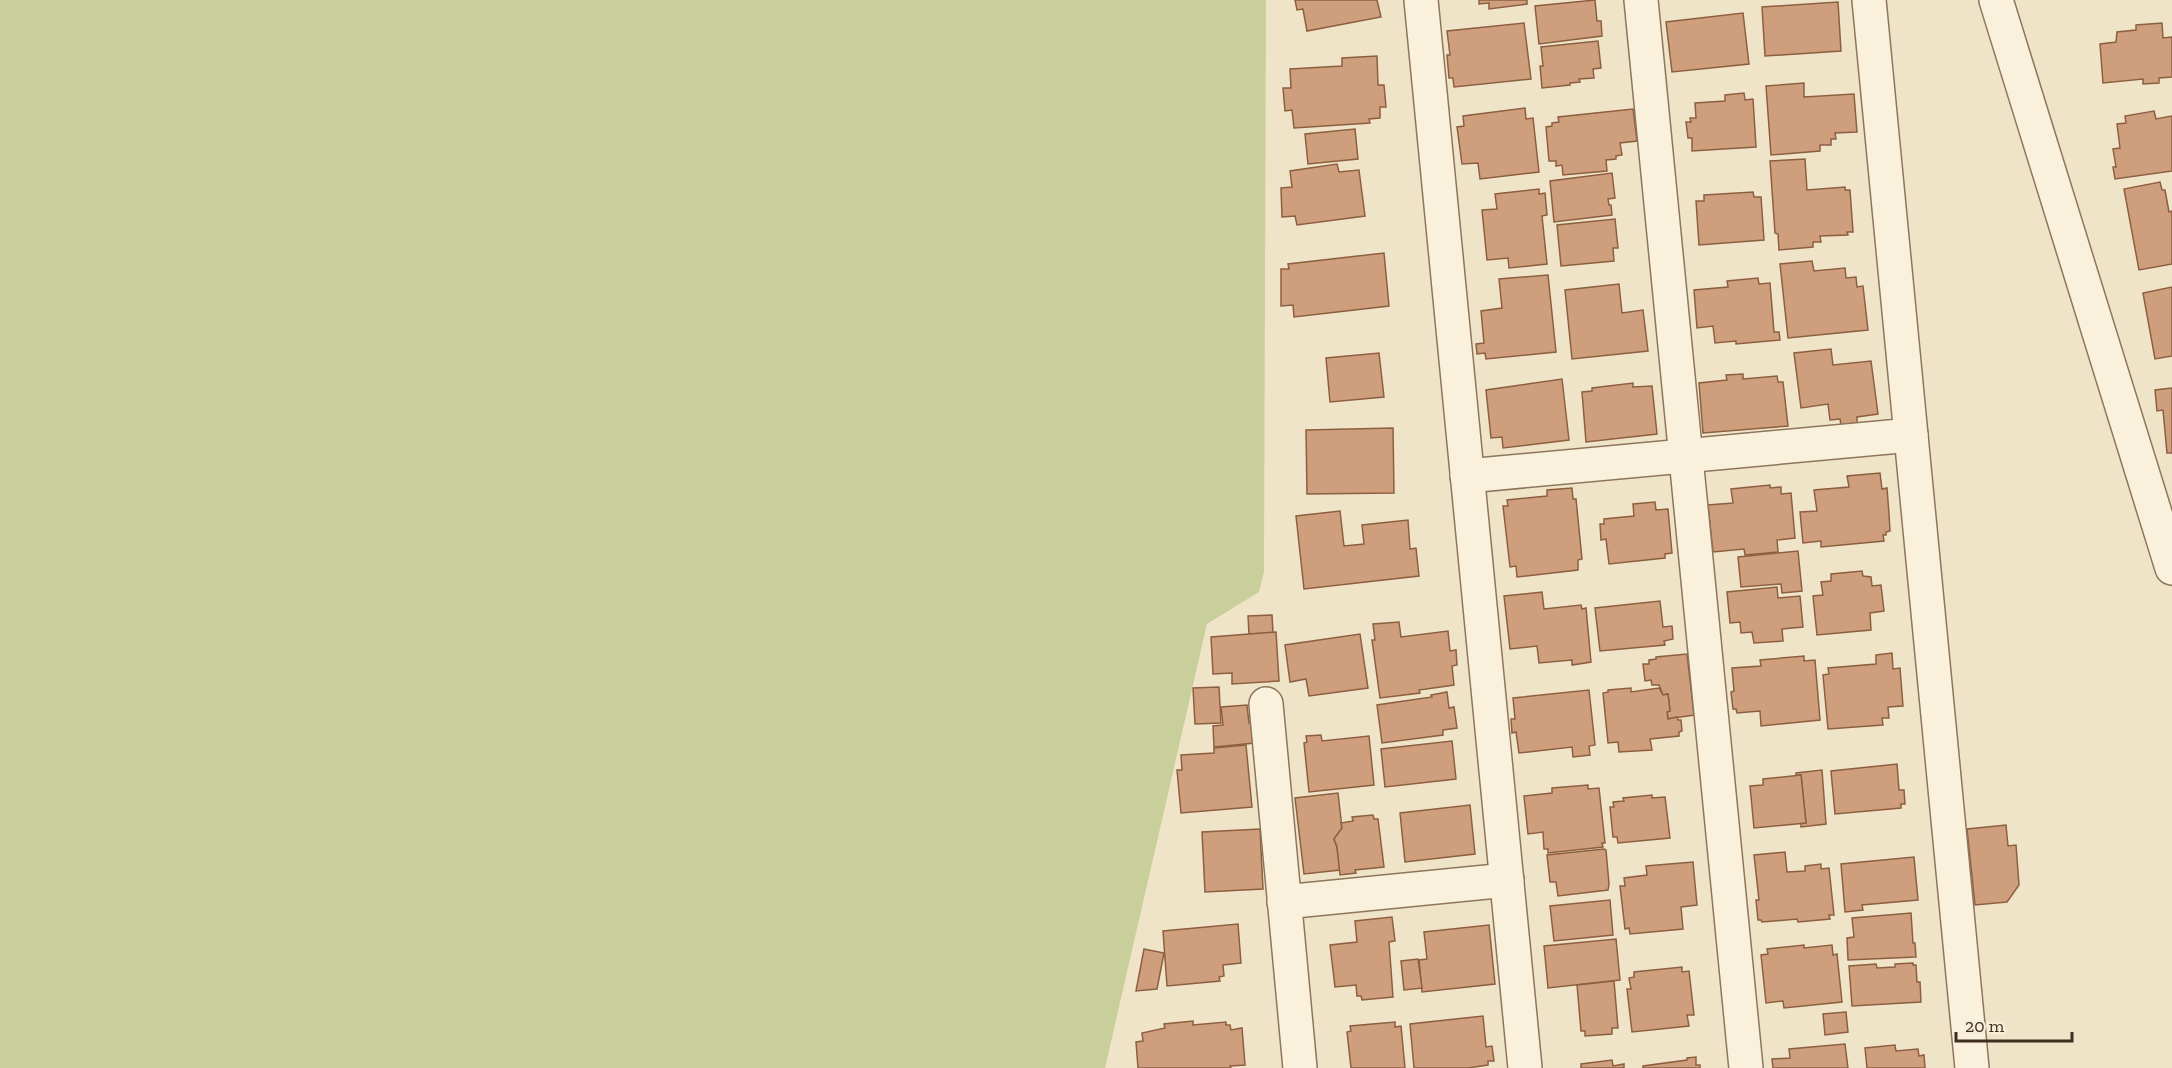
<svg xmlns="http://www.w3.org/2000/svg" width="2172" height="1068" font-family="'Zilla Slab',serif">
<rect width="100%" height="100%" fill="#f0e4c8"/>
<!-- green -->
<polygon fill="#c9cf9b" points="0,0 1266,0 1264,572 1259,592 1207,624 1105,1068 0,1068"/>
<!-- building -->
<g fill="#cf9f7d" stroke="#8d5f41" stroke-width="1.5">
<polygon points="1295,0 1377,0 1381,17 1307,31 1303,9 1297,10"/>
<polygon points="1479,0 1527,0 1527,4 1489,9 1489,3 1479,4"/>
<polygon points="1595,0 1597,21 1601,21 1602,36 1539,44 1535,6"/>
<polygon points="1838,2 1841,51 1765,56 1762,7"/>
<polygon points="1743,13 1749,64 1672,72 1666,22"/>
<polygon points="1524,23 1531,79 1454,87 1453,78 1449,78 1447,55 1450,55 1447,31"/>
<polygon points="2162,23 2163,38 2172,37 2172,77 2159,78 2159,83 2143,84 2143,79 2103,83 2100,44 2116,42 2117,32 2136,30 2136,25"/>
<polygon points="1598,41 1601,68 1593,69 1594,78 1579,79 1580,82 1570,83 1570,85 1542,88 1540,66 1543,66 1541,47"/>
<polygon points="1377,56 1378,85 1384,85 1386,107 1380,107 1380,118 1369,119 1370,123 1294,128 1292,110 1285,111 1283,88 1291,88 1290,69 1342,66 1342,58"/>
<polygon points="1804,83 1804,97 1854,94 1857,132 1835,133 1836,139 1831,139 1831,145 1820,145 1820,151 1771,155 1766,86"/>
<polygon points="1744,93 1745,100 1753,99 1756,147 1692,151 1692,138 1688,138 1686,122 1691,122 1690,118 1696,118 1695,103 1725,101 1725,95"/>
<polygon points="1525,108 1526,119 1533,118 1539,172 1480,179 1478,163 1462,164 1457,127 1464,126 1463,116"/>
<polygon points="1633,109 1637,141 1620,143 1622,155 1616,156 1616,159 1606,160 1607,171 1563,175 1562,165 1556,166 1556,161 1549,161 1546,127 1552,126 1552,123 1559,122 1558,117"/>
<polygon points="2154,111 2156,119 2172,116 2172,171 2115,179 2113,167 2116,167 2113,149 2120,148 2117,124 2126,123 2125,116"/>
<polygon points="1355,129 1358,159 1308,164 1305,134"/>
<polygon points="1805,159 1807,190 1845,187 1845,190 1850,190 1853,232 1847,232 1848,235 1820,236 1821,242 1813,242 1813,247 1779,250 1778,234 1775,233 1770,161"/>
<polygon points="1337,164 1339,172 1359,170 1365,216 1297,225 1295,216 1282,217 1281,188 1292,187 1290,171"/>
<polygon points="1612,173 1615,198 1608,199 1609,205 1611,205 1612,215 1554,222 1550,181"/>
<polygon points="2160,182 2162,190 2165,190 2169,212 2172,211 2172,264 2139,270 2124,189"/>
<polygon points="1539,189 1539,194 1545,193 1547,215 1542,216 1547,264 1509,268 1508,258 1487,260 1482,210 1497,209 1495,194"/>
<polygon points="1753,192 1754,197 1761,197 1764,240 1699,245 1696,201 1704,201 1704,195"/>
<polygon points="1615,219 1618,248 1613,248 1614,261 1561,266 1557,225"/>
<polygon points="1384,253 1389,306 1294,317 1293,305 1281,306 1281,269 1289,269 1288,264"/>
<polygon points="1812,261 1814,271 1845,268 1846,278 1856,277 1857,287 1863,286 1868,330 1788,338 1780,264"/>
<polygon points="1548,275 1556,352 1486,359 1485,353 1477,354 1476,344 1484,343 1481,311 1502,308 1499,279"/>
<polygon points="1758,278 1759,284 1770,283 1774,332 1779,332 1780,340 1736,344 1736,341 1715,343 1713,326 1697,328 1694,290 1728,287 1727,281"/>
<polygon points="1619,284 1622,313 1643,310 1648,351 1572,359 1565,290"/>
<polygon points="2172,287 2172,356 2155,359 2143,293"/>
<polygon points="1831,349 1833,365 1871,361 1878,414 1857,417 1857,423 1841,425 1840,419 1830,420 1828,404 1801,408 1794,353"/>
<polygon points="1379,353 1384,397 1330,402 1326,358"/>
<polygon points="1743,374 1743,379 1777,376 1778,382 1783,382 1788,426 1703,433 1699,383 1727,380 1726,375"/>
<polygon points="1562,379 1569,440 1503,448 1502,437 1491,438 1486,390"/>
<polygon points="1633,383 1633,387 1652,386 1657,434 1586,442 1582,392 1592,391 1592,388"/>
<polygon points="2172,388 2172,453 2167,453 2163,410 2157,411 2155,390"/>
<polygon points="1393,428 1394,493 1307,494 1306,430"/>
<polygon points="1880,473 1882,489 1887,488 1889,514 1890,531 1886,532 1886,535 1883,535 1884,541 1821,547 1821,541 1803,543 1800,512 1817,511 1814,490 1849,487 1847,476"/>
<polygon points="1770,485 1770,488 1781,487 1781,494 1791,493 1795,538 1777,540 1778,552 1745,555 1744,549 1713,552 1708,505 1733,503 1731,489"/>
<polygon points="1572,488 1573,499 1576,499 1582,559 1578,560 1578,570 1517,577 1516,566 1510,567 1503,506 1508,506 1507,500 1547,496 1547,490"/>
<polygon points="1655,502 1656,510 1668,509 1672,553 1665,554 1665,558 1609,564 1606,539 1601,540 1600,524 1604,524 1604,519 1634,516 1633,504"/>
<polygon points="1340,511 1344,546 1364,544 1362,525 1408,520 1410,549 1416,548 1419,576 1304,589 1296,516"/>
<polygon points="1798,551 1802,591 1782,593 1781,584 1741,587 1738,557"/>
<polygon points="1862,571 1863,576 1871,577 1872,586 1881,585 1884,611 1870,613 1871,630 1817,635 1813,596 1823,595 1821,582 1831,581 1831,574"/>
<polygon points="1777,587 1778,598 1800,596 1803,627 1782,629 1783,641 1754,643 1752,632 1741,633 1740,622 1730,623 1727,592"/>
<polygon points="1542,592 1544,609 1581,605 1582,609 1586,608 1591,662 1572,665 1572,660 1539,663 1537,646 1510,649 1504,596"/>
<polygon points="1660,601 1663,627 1672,626 1673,639 1664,641 1665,645 1600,651 1595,608"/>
<polygon points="1272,615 1273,633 1249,634 1248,616"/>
<polygon points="1399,622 1401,637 1448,631 1450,651 1456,650 1457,665 1452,666 1454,685 1419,690 1420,693 1380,698 1372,640 1375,640 1373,624"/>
<polygon points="1276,632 1279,681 1232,684 1232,673 1213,674 1211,637"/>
<polygon points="1360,634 1368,688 1309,696 1306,679 1290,682 1285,645"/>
<polygon points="1892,653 1893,669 1900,668 1903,706 1888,707 1889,718 1882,718 1883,725 1828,729 1823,675 1829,674 1828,668 1876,664 1876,655"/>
<polygon points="1687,654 1694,715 1668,719 1667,712 1670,711 1668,694 1663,695 1659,685 1652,685 1651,680 1645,681 1643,664 1649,664 1649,660 1656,659 1656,657"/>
<polygon points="1804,656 1804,661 1815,660 1820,720 1761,726 1760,711 1737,713 1736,709 1733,709 1731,692 1734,691 1732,668 1761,666 1760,660"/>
<polygon points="1219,687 1221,723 1195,724 1193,688"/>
<polygon points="1631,688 1631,692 1659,688 1663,695 1668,694 1670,711 1667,712 1668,719 1677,717 1678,720 1681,720 1682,731 1679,732 1679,736 1650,739 1652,750 1619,752 1618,742 1608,743 1603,693 1608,692 1608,690"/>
<polygon points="1589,690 1595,745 1589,746 1590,755 1573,757 1572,747 1519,753 1516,732 1512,733 1511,719 1515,719 1513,698"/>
<polygon points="1447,692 1449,708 1454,707 1457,728 1443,730 1443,735 1382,743 1377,705 1432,697 1431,695"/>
<polygon points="1247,705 1249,723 1253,723 1255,743 1214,747 1213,726 1223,725 1221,707"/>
<polygon points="1321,735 1322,741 1369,736 1374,785 1309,792 1304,743 1307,742 1306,736"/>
<polygon points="1452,741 1456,779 1385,787 1381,749"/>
<polygon points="1246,745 1252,807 1181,813 1177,770 1182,770 1181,755 1214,753 1214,748"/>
<polygon points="1897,764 1899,790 1904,790 1905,804 1901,804 1901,808 1835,814 1831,771"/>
<polygon points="1822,770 1826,824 1801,827 1801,823 1806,823 1801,775 1796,776 1796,773"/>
<polygon points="1801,775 1806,823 1754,828 1750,786 1763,785 1763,779"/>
<polygon points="1588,785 1588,789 1599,788 1605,843 1602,843 1603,847 1548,853 1548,849 1544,849 1543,832 1528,834 1524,796 1552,793 1552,788"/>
<polygon points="1338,793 1342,828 1334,839 1337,847 1340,870 1304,874 1295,798"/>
<polygon points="1652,795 1652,798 1665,797 1670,838 1618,843 1617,837 1613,837 1610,807 1614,807 1613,802 1624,801 1623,798"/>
<polygon points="1470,805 1475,854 1405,862 1400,813"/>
<polygon points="1373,815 1374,819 1378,819 1384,867 1355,870 1356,873 1340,875 1337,847 1334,839 1342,828 1341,823 1353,821 1352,817"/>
<polygon points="2006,825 2008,846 2016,845 2019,885 2007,902 1975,905 1967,829"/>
<polygon points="1260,829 1263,889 1205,892 1202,832"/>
<polygon points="1604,849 1606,850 1609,884 1608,890 1558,896 1556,882 1550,882 1547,855"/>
<polygon points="1785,852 1787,872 1805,871 1805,866 1821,864 1821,869 1829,868 1834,915 1829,915 1830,919 1798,922 1797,919 1762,922 1761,920 1758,920 1756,900 1759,900 1754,855"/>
<polygon points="1914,857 1918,900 1862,905 1863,910 1845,912 1841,864"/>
<polygon points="1693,862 1697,905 1681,907 1683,929 1630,934 1629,928 1625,929 1620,886 1625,886 1624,878 1647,875 1646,866"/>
<polygon points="1610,900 1613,935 1554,941 1550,906"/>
<polygon points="1911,913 1913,943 1915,943 1916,957 1848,960 1847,938 1854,937 1852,918"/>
<polygon points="1392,917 1395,941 1389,942 1393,997 1362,1000 1361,996 1357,996 1356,985 1335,987 1330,945 1357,942 1355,921"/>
<polygon points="1238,924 1241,963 1223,965 1224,976 1219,977 1220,981 1167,986 1163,931"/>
<polygon points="1489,925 1495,984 1422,992 1419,960 1427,959 1424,932"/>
<polygon points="1616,939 1620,980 1548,988 1544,946"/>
<polygon points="1804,945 1804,948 1832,945 1833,955 1837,954 1842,1002 1784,1008 1783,1001 1766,1003 1761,955 1768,954 1767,949"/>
<polygon points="1144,949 1164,953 1157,989 1136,991"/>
<polygon points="1418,959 1422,988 1404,990 1401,961"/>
<polygon points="1913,963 1913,965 1916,965 1917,982 1920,982 1921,1002 1852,1006 1849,966 1876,964 1877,968 1895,967 1895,964"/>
<polygon points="1682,967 1682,972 1689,971 1694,1015 1687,1015 1689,1026 1632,1032 1627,989 1631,989 1629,978 1634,977 1634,972"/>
<polygon points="1614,981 1618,1028 1612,1028 1612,1034 1585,1036 1585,1031 1581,1031 1577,985"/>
<polygon points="1846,1012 1848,1032 1825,1035 1823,1014"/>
<polygon points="1483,1016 1486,1047 1492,1046 1494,1061 1488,1061 1488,1065 1468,1068 1414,1068 1410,1024"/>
<polygon points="1193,1021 1193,1025 1226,1022 1226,1025 1230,1025 1231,1030 1242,1028 1245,1065 1230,1066 1231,1068 1138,1068 1136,1042 1143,1041 1142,1033 1165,1028 1164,1024"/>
<polygon points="1395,1022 1395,1027 1401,1026 1405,1068 1351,1068 1347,1032 1351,1031 1350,1026"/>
<polygon points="1845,1044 1848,1068 1773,1068 1772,1059 1790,1058 1789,1049"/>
<polygon points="1895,1045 1896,1051 1918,1049 1919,1056 1924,1055 1925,1068 1867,1068 1865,1048"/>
<polygon points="1696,1057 1696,1065 1700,1065 1700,1068 1643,1068 1643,1066 1687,1060 1687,1058"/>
<polygon points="1612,1060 1613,1066 1624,1064 1624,1068 1581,1068 1581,1064"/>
</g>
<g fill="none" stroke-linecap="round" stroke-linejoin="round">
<!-- minor casing -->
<g stroke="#8d765c" stroke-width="36">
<g id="minor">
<polyline points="1421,0 1525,1068"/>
<polyline points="1641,0 1746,1068"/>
<polyline points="1869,0 1972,1068"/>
<polyline points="1996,0 2172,568"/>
<polyline points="1467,476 1911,435"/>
<polyline points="1266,704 1300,1068"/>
<polyline points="1284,902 1507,880"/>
</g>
</g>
<!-- minor -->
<use href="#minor" stroke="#faf1dc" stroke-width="33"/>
</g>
<!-- scale -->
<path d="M1956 1032v9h116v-9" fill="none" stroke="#3d2e20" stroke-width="3"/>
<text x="1965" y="1032" font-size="18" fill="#3d2e20" stroke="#f7eed8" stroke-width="4.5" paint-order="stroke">20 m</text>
</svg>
